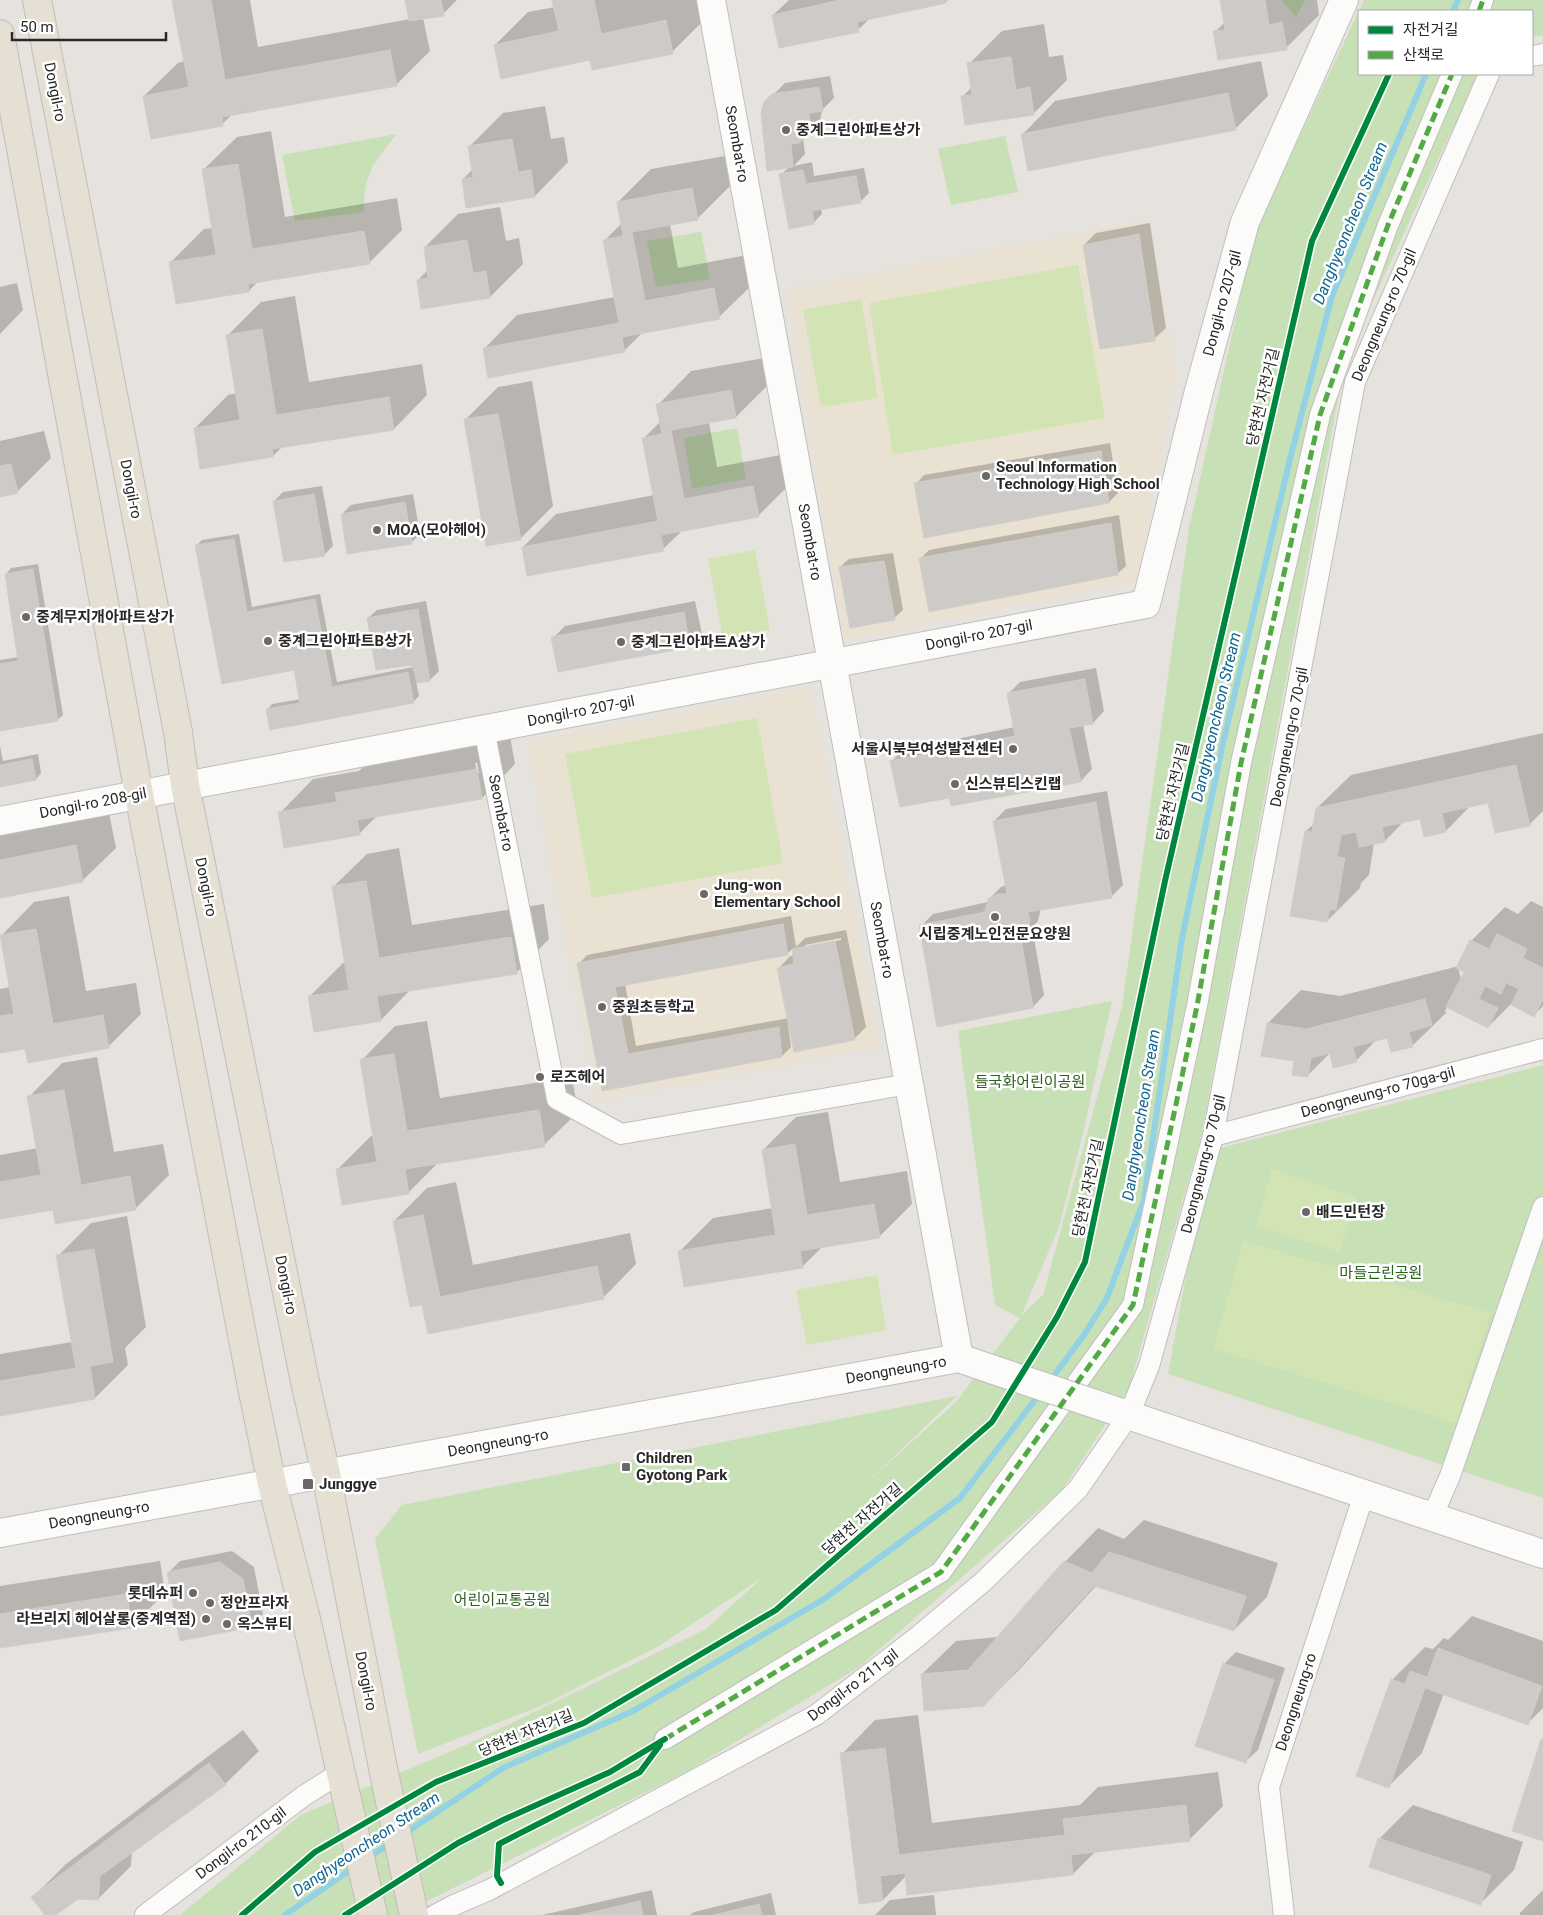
<svg xmlns="http://www.w3.org/2000/svg" width="1543" height="1915" font-family="Roboto,'Noto Sans KR',sans-serif">
<rect width="100%" height="100%" fill="#e6e2dd"/>
<!-- education -->
<g fill="#e9e1d2">
<polygon points="1148,221 1175,372 1137,580 844,641 787,290"/>
<polygon points="810,688 879,1047 597,1100 528,742"/>
</g>
<!-- green -->
<g fill="#c8e0b6">
<polygon points="1281,0 1305,0 1296,17"/>
<polygon points="1364,0 1543,0 1543,35 1532,37 1532,11 1359,11 1359,74 1481,74 1448,138 1345,361 1202,1133 1129,1388 1063,1489 859,1667 686,1772 399,1915 180,1915 301,1815 468,1744 706,1629 762,1578 657,1647 543,1705 418,1754 375,1539 402,1505 957,1396 860,1489 956,1402 1020,1318 995,1305 958,1031 1112,1001 1083,1133 1059,1227 1021,1316 1043,1295 1122,1006 1189,528 1255,231"/>
<path d="M397,134c-23,28 -34,40 -33,78l-69,9 -13,-66z"/>
<polygon points="1005,136 1018,192 951,205 938,149"/>
<polygon points="701,232 710,279 656,287 647,241"/>
<polygon points="737,428 746,479 692,489 684,438"/>
<polygon points="1543,1065 1543,1498 1168,1374 1209,1151"/>
</g>
<!-- pitch -->
<g fill="#d3e4b4">
<polygon points="1078,265 1105,418 893,455 869,303"/>
<polygon points="861,299 878,398 821,407 803,310"/>
<polygon points="755,550 770,630 723,639 708,559"/>
<polygon points="757,718 783,863 592,898 565,754"/>
<polygon points="1272,1169 1356,1198 1340,1252 1257,1226"/>
<polygon points="1243,1241 1491,1313 1456,1423 1214,1349"/>
<polygon points="877,1275 886,1330 807,1345 796,1290"/>
</g>
<!-- shadow -->
<g fill="#0003" fill-rule="evenodd">
<polygon points="175,0 250,0 258,47 410,19 406,0 457,0 443,14 423,18 430,51 396,85 233,114 222,124 144,96 178,63 185,61 174,1"/>
<polygon points="554,0 701,0 705,19 672,52 591,59 495,45 528,12 555,7"/>
<polygon points="789,0 948,0 946,2 871,17 858,30 773,15"/>
<polygon points="1221,0 1317,0 1319,15 1286,48 1215,32 1225,22"/>
<polygon points="1044,24 1049,57 1063,55 1067,80 1034,113 962,97 972,87 969,64 1002,31"/>
<polygon points="1261,61 1268,96 1235,129 1022,135 1055,101"/>
<polygon points="830,76 834,98 822,110 820,122 803,138 805,154 794,166 812,162 814,176 864,168 869,193 860,202 821,208 822,214 813,223 781,175 789,167 765,103 785,83"/>
<polygon points="545,106 551,139 564,137 568,162 535,196 463,179 473,169 470,146 503,113"/>
<polygon points="271,131 285,217 397,198 402,230 369,263 258,281 249,291 170,263 204,229 213,228 203,170 237,137"/>
<polygon points="725,156 730,186 697,219 670,224 678,268 747,255 753,284 719,317 644,331 624,351 484,349 517,315 615,297 605,240 622,223 618,202 651,169"/>
<polygon points="500,207 506,241 519,238 523,264 490,297 418,280 428,270 425,247 458,214"/>
<polygon points="1150,223 1166,328 1154,339 1084,245 1096,233"/>
<polygon points="17,283 23,310 0,334 0,287"/>
<polygon points="295,296 309,382 422,364 427,395 394,429 283,446 273,456 195,428 228,395 237,393 228,335 261,302"/>
<polygon points="764,358 769,384 736,417 709,422 717,467 786,454 792,482 758,516 683,530 663,549 523,547 556,514 654,495 643,439 661,421 658,405 691,371"/>
<polygon points="532,381 553,506 520,539 465,420 498,387"/>
<polygon points="44,431 51,458 17,492 0,495 0,441"/>
<polygon points="1110,443 1118,493 1109,502 925,536 916,484 924,475"/>
<polygon points="322,486 333,546 324,555 274,501 283,492"/>
<polygon points="413,494 420,534 411,543 342,514 351,505"/>
<polygon points="1119,515 1126,566 1117,574 921,558 929,550"/>
<polygon points="239,534 252,607 320,594 337,682 413,667 412,664 368,618 377,610 426,601 439,671 430,680 416,681 419,696 413,702 267,710 272,704 301,699 295,669 223,683 196,546 202,540"/>
<polygon points="893,553 903,610 894,618 840,567 849,559"/>
<polygon points="38,564 63,715 57,720 0,730 0,660 18,657 6,574 11,568"/>
<polygon points="695,601 702,634 690,646 559,670 553,638 565,626"/>
<polygon points="1096,668 1104,711 1093,723 1083,725 1092,769 1081,781 891,762 903,750 1015,727 1008,694 1020,682"/>
<polygon points="1543,733 1543,811 1529,825 1489,801 1471,805 1446,831 1421,818 1404,821 1385,841 1374,843 1369,875 1361,883 1360,888 1327,921 1292,915 1306,831 1315,823 1317,808 1351,775"/>
<path d="M510,736l5,28 -33,34 -104,17 -19,19 -79,-21 33,-34 46,-8 11,-11zM475,763h2l2,10h-2z"/>
<polygon points="0,746 3,761 38,754 41,773 36,779 0,785"/>
<polygon points="1107,791 1123,885 1111,897 1041,908 1038,921 1032,927 1044,995 1033,1007 921,926 933,914 988,902 989,899 1001,887 1006,885 994,821 1006,809"/>
<polygon points="109,813 116,848 82,881 0,897 0,834"/>
<polygon points="399,848 412,925 544,904 549,939 516,973 411,989 381,1020 309,997 343,963 346,963 333,887 367,854"/>
<polygon points="69,896 86,991 136,983 141,1014 108,1047 26,1047 0,1052 0,989 10,987 1,936 34,902"/>
<path d="M1531,901l12,6v99l-9,9 -23,-11 -23,23 -40,-20 -3,3 1,3 -34,33 -24,-10 -11,3 -21,22 -25,-9 -24,24 -39,-53 33,-33 39,6 119,-30 12,-25 34,-34 13,7zM1458,968l7,3 -4,8z"/>
<path d="M791,916l5,31 9,-9 41,-8 20,97 -12,12 -66,-14 3,22 -9,9 -179,34 -24,-126 8,-9zM841,938v2l-36,8v-3zM793,948l1,8h-4l-11,12 10,50 -153,28 -11,-62 162,-30z"/>
<polygon points="427,1021 440,1098 572,1077 578,1112 544,1145 439,1162 409,1192 343,1203 338,1169 371,1136 374,1136 362,1060 395,1026"/>
<polygon points="97,1057 114,1152 163,1144 169,1175 136,1208 54,1209 0,1218 0,1155 38,1148 29,1097 62,1063"/>
<polygon points="828,1112 840,1182 907,1171 912,1204 879,1237 823,1246 802,1267 680,1251 713,1218 773,1208 763,1150 796,1117"/>
<polygon points="456,1182 473,1265 630,1233 636,1264 603,1298 423,1303 394,1221 427,1188"/>
<polygon points="127,1216 146,1327 125,1348 128,1365 95,1398 0,1414 0,1354 72,1342 58,1256 91,1223"/>
<polygon points="1144,1520 1278,1563 1267,1597 1234,1630 1096,1586 1018,1671 984,1705 922,1674 956,1641 998,1637 1065,1562 1098,1528 1124,1539"/>
<polygon points="232,1551 254,1567 263,1614 252,1625 168,1573 180,1561"/>
<polygon points="160,1561 165,1593 132,1626 0,1647 0,1586"/>
<polygon points="1472,1616 1543,1641 1543,1708 1528,1723 1444,1693 1422,1753 1389,1786 1392,1680 1425,1647 1433,1649 1444,1638 1448,1640"/>
<polygon points="1236,1652 1285,1668 1258,1750 1246,1761 1224,1664"/>
<polygon points="918,1715 932,1823 1080,1805 1098,1787 1218,1772 1223,1806 1189,1840 1096,1851 1073,1874 909,1893 906,1876 883,1900 842,1754 875,1720"/>
<polygon points="243,1730 259,1751 225,1784 132,1851 131,1866 98,1899 77,1897 54,1915 47,1915 33,1897 66,1864"/>
<polygon points="1413,1805 1523,1842 1514,1870 1481,1903 1379,1839"/>
<polygon points="652,1890 657,1915 542,1915"/>
<polygon points="1543,1890 1543,1915 1520,1915 1520,1913"/>
<polygon points="771,1893 776,1915 690,1915 694,1912"/>
<polygon points="934,1895 936,1915 875,1915 890,1900"/>
</g>
<g fill="none" stroke-linecap="round" stroke-linejoin="round">
<!-- stream -->
<g stroke="#93d1e5" stroke-width="6">
<polyline points="1453,11 1458,0"/>
<polyline points="1050,1381 1084,1335 1107,1298 1144,1200 1182,938 1223,743 1290,459 1332,296 1426,74"/>
<polyline points="404,1834 503,1768 633,1711 824,1599 960,1498 1041,1392"/>
<polyline points="366,1859 391,1843"/>
<polyline points="285,1915 356,1866"/>
</g>
</g>
<!-- building -->
<g fill="#cdcac7" stroke="#d1cec9">
<polygon points="177,0 211,0 225,80 390,50 397,86 222,117 223,126 151,139 143,96 189,87 172,1"/>
<polygon points="405,0 441,0 444,16 409,21"/>
<polygon points="552,0 594,0 601,34 666,20 673,54 592,70 590,60 501,79 494,45 559,31"/>
<polygon points="836,0 946,0 946,3 857,22 859,32 779,48 772,15 836,1"/>
<polygon points="1220,0 1265,0 1269,25 1282,22 1287,50 1218,60 1213,31 1225,30"/>
<polygon points="1011,57 1016,90 1030,87 1034,115 965,125 961,96 972,95 967,63"/>
<polygon points="819,87 823,111 809,113 811,126 808,135 799,143 791,144 793,167 767,171 761,113 764,102 772,94"/>
<polygon points="1228,93 1236,130 1028,171 1021,134"/>
<polygon points="512,139 518,172 531,170 535,197 466,208 462,179 473,177 468,146"/>
<polygon points="238,164 252,249 364,231 370,264 248,284 249,292 176,304 169,262 216,255 202,169"/>
<polygon points="803,170 806,184 856,176 861,203 812,211 814,224 789,229 779,174"/>
<polygon points="692,188 698,220 632,232 645,301 714,288 720,319 622,337 625,352 488,378 483,348 619,323 603,240 623,236 617,202"/>
<polygon points="1139,234 1155,341 1100,349 1083,245"/>
<polygon points="467,240 473,273 486,271 490,298 421,309 417,280 428,278 424,247"/>
<polygon points="262,329 276,415 389,397 394,430 272,449 273,457 200,469 194,428 240,420 226,335"/>
<polygon points="731,390 736,418 671,430 684,499 753,486 759,517 661,535 664,551 527,576 522,547 658,521 642,438 662,434 656,404"/>
<polygon points="498,414 521,540 486,546 464,419"/>
<polygon points="1101,451 1109,503 924,538 914,483"/>
<polygon points="11,464 18,493 0,497 0,466"/>
<polygon points="314,494 325,556 284,562 273,501"/>
<polygon points="405,502 412,544 347,554 341,514"/>
<polygon points="1111,523 1118,575 929,612 919,558"/>
<polygon points="234,539 247,612 315,599 332,687 408,672 414,703 270,730 266,709 300,703 294,670 222,684 195,545"/>
<polygon points="884,561 895,620 850,628 839,567"/>
<polygon points="33,569 58,721 0,731 0,664 18,661 5,574"/>
<polygon points="418,609 430,681 417,683 412,665 376,670 367,618"/>
<polygon points="684,612 690,647 558,672 551,637"/>
<polygon points="1085,679 1093,724 1069,728 1081,782 951,806 949,798 900,807 890,761 1015,736 1007,693"/>
<polygon points="32,759 36,780 0,787 0,765"/>
<polygon points="1516,765 1530,826 1495,833 1488,803 1442,813 1446,832 1424,837 1420,819 1382,827 1385,842 1359,847 1356,832 1341,835 1337,857 1345,858 1336,910 1330,909 1327,922 1290,916 1305,831 1312,832 1316,808"/>
<polygon points="477,769 482,799 357,820 360,835 284,848 278,812 337,802 335,793"/>
<polygon points="1096,802 1112,898 1028,912 1030,922 1027,934 1021,939 1033,1008 937,1027 919,925 985,912 988,899 998,894 1007,894 993,821"/>
<polygon points="76,845 83,882 0,898 0,860"/>
<polygon points="366,881 379,958 511,937 517,974 377,996 381,1021 314,1032 308,996 349,990 332,886"/>
<polygon points="783,924 788,955 615,987 628,1054 779,1027 782,1057 602,1091 577,963"/>
<polygon points="36,929 53,1024 103,1015 109,1048 28,1063 25,1049 0,1053 0,1016 14,1014 0,935"/>
<polygon points="1497,934 1527,949 1523,958 1543,968 1543,999 1534,1017 1511,1005 1519,989 1506,983 1501,994 1485,986 1479,999 1498,1008 1488,1028 1446,1007 1464,972 1456,968 1470,940 1489,949"/>
<polygon points="835,941 855,1040 794,1052 777,968 794,964 792,949"/>
<polygon points="1425,999 1432,1025 1409,1032 1413,1047 1391,1052 1387,1038 1353,1047 1357,1062 1333,1068 1330,1053 1311,1058 1308,1077 1292,1075 1294,1061 1261,1056 1267,1023 1306,1029"/>
<polygon points="394,1054 407,1131 539,1110 545,1147 405,1169 409,1194 342,1205 336,1169 377,1162 360,1059"/>
<polygon points="64,1090 81,1185 130,1176 136,1210 55,1224 53,1210 0,1219 0,1182 41,1175 27,1096"/>
<polygon points="795,1144 807,1215 874,1204 880,1238 800,1251 803,1268 684,1287 678,1251 776,1235 762,1150"/>
<polygon points="423,1215 440,1297 597,1266 604,1299 428,1334 422,1305 410,1307 393,1221"/>
<polygon points="94,1249 113,1362 90,1366 95,1399 0,1416 0,1381 76,1368 56,1255"/>
<polygon points="1109,1552 1246,1596 1234,1631 1094,1586 984,1706 924,1711 921,1674 968,1670 1064,1561 1092,1573"/>
<polygon points="220,1562 243,1579 252,1627 180,1641 167,1572"/>
<polygon points="127,1594 132,1628 0,1648 0,1614"/>
<polygon points="1438,1648 1542,1686 1528,1725 1425,1688 1389,1788 1356,1776 1391,1679 1405,1684 1410,1671 1427,1677"/>
<polygon points="1223,1663 1274,1680 1246,1763 1195,1746"/>
<polygon points="1541,1739 1543,1739 1543,1841 1512,1831"/>
<polygon points="885,1748 899,1855 1065,1835 1063,1819 1186,1805 1190,1841 1071,1855 1073,1875 907,1895 905,1873 880,1876 883,1901 859,1904 840,1753"/>
<polygon points="209,1763 226,1785 100,1876 98,1900 78,1899 56,1915 45,1915 31,1897"/>
<polygon points="1378,1838 1491,1875 1481,1905 1369,1867"/>
<polygon points="640,1901 643,1915 580,1915"/>
<polygon points="759,1904 762,1915 714,1915"/>
</g>
<g fill="none" stroke-linecap="round" stroke-linejoin="round">
<!-- street casing -->
<g stroke="#c0bebe" stroke-width="22">
<g id="street">
<polyline points="1479,11 1483,0"/>
<polyline points="1532,56 1543,54"/>
<polyline points="484,729 557,1099 621,1134 909,1084"/>
<polyline points="1213,1136 1543,1049"/>
<polyline points="1432,1517 1450,1476 1543,1207"/>
<polyline points="665,1739 941,1572 1133,1305 1197,1006 1241,763 1320,415 1388,225 1452,74"/>
<polyline points="145,1915 305,1795 340,1773"/>
<polyline points="435,1915 452,1906 489,1890 816,1715 916,1638 984,1581 1078,1489 1129,1415 1149,1366 1213,1136 1355,382 1489,74"/>
<polyline points="1284,1915 1269,1787 1364,1494"/>
</g>
</g>
<!-- secondary casing -->
<g stroke="#c0bebe" stroke-width="30">
<g id="secondary">
<polyline points="711,0 959,1358"/>
<polyline points="0,821 1146,604 1199,391 1245,222 1344,0"/>
<polyline points="1104,1407 1543,1554"/>
<polyline points="0,1533 959,1358 994,1370"/>
</g>
</g>
<!-- primary casing -->
<g stroke="#bfbdbc" stroke-width="30">
<g id="primary">
<polyline points="37,0 178,732 185,785 304,1377 326,1474 384,1773 414,1915"/>
<polyline points="0,34 139,794 252,1387 272,1484 307,1623 373,1915"/>
</g>
</g>
<!-- street -->
<use href="#street" stroke="#fbfbfa" stroke-width="20"/>
<!-- secondary -->
<use href="#secondary" stroke="#fbfbfa" stroke-width="28"/>
<!-- primary -->
<use href="#primary" stroke="#e5e0d3" stroke-width="28"/>
<!-- secondary-bridge casing -->
<g stroke="#c0bebe" stroke-width="30" stroke-linecap="butt">
<polyline id="secondary-bridge" points="994,1370 1104,1407"/>
</g>
<!-- secondary-bridge -->
<use href="#secondary-bridge" stroke="#fbfbfa" stroke-width="28"/>
<!-- quiet -->
<g stroke="#53aa44" stroke-width="5" stroke-dasharray="10 5" stroke-linecap="butt">
<polyline points="1479,11 1483,0"/>
<polyline points="665,1739 941,1572 1133,1305 1197,1006 1241,763 1320,415 1388,225 1452,74"/>
</g>
<!-- cycleway casing -->
<g stroke="#fff" stroke-width="9">
<g id="cycleway">
<polyline points="501,1883 497,1876 499,1844 640,1772 660,1745"/>
<polyline points="242,1915 315,1852 436,1782 584,1723 776,1610 992,1422 1057,1317 1085,1262 1165,881 1312,241 1389,74"/>
<polyline points="345,1915 458,1843 503,1820 610,1772 665,1739"/>
</g>
</g>
<!-- cycleway -->
<use href="#cycleway" stroke="#00873e" stroke-width="6"/>
</g>
<!-- markers -->
<g fill="#6a6967" stroke="#fff" stroke-width="2">
<circle cx="786" cy="130" r="5"/>
<circle cx="986" cy="476" r="5"/>
<circle cx="377" cy="530" r="5"/>
<circle cx="26" cy="617" r="5"/>
<circle cx="268" cy="641" r="5"/>
<circle cx="621" cy="642" r="5"/>
<circle cx="1013" cy="749" r="5"/>
<circle cx="955" cy="784" r="5"/>
<circle cx="704" cy="894" r="5"/>
<circle cx="995" cy="917" r="5"/>
<circle cx="602" cy="1007" r="5"/>
<circle cx="540" cy="1077" r="5"/>
<circle cx="1306" cy="1212" r="5"/>
<rect x="621" y="1462" width="10" height="10" rx="2.5"/>
<rect x="302" y="1478" width="12" height="12" rx="2.5"/>
<circle cx="193" cy="1593" r="5"/>
<circle cx="210" cy="1603" r="5"/>
<circle cx="206" cy="1619" r="5"/>
<circle cx="227" cy="1624" r="5"/>
</g>
<g text-anchor="middle" dominant-baseline="central" stroke-width="5" stroke-linejoin="round" paint-order="stroke">
<!-- street labels -->
<g font-size="15" fill="#282828" stroke="#fff">
<text transform="translate(55 92) rotate(79)">Dongil-ro</text>
<text transform="translate(737 144) rotate(80)">Seombat-ro</text>
<text transform="translate(1222 303) rotate(-75)">Dongil-ro 207-gil</text>
<text transform="translate(1384 315) rotate(-67)">Deongneung-ro 70-gil</text>
<text transform="translate(1263 397) rotate(-77)">당현천 자전거길</text>
<text transform="translate(131 489) rotate(79)">Dongil-ro</text>
<text transform="translate(810 542) rotate(80)">Seombat-ro</text>
<text transform="translate(979 635) rotate(-11)">Dongil-ro 207-gil</text>
<text transform="translate(581 711) rotate(-11)">Dongil-ro 207-gil</text>
<text transform="translate(1289 737) rotate(-79)">Deongneung-ro 70-gil</text>
<text transform="translate(1173 792) rotate(-77)">당현천 자전거길</text>
<text transform="translate(93 803) rotate(-11)">Dongil-ro 208-gil</text>
<text transform="translate(501 813) rotate(79)">Seombat-ro</text>
<text transform="translate(206 887) rotate(79)">Dongil-ro</text>
<text transform="translate(882 940) rotate(80)">Seombat-ro</text>
<text transform="translate(1378 1092) rotate(-15)">Deongneung-ro 70ga-gil</text>
<text transform="translate(1203 1164) rotate(-76)">Deongneung-ro 70-gil</text>
<text transform="translate(1088 1188) rotate(-78)">당현천 자전거길</text>
<text transform="translate(286 1285) rotate(79)">Dongil-ro</text>
<text transform="translate(896 1370) rotate(-10)">Deongneung-ro</text>
<text transform="translate(498 1443) rotate(-10)">Deongneung-ro</text>
<text transform="translate(99 1515) rotate(-10)">Deongneung-ro</text>
<text transform="translate(862 1519) rotate(-41)">당현천 자전거길</text>
<text transform="translate(366 1681) rotate(79)">Dongil-ro</text>
<text transform="translate(853 1685) rotate(-37)">Dongil-ro 211-gil</text>
<text transform="translate(1296 1702) rotate(-72)">Deongneung-ro</text>
<text transform="translate(526 1733) rotate(-22)">당현천 자전거길</text>
<text transform="translate(241 1843) rotate(-37)">Dongil-ro 210-gil</text>
</g>
<!-- poi labels -->
<g font-size="15" font-weight="bold" fill="#282828" stroke="#fff" text-anchor="start">
<text x="796" y="130">중계그린아파트상가</text>
<text x="996" y="467">Seoul Information<tspan x="996" dy="17">Technology High School</tspan></text>
<text x="387" y="530">MOA(모아헤어)</text>
<text x="36" y="617">중계무지개아파트상가</text>
<text x="278" y="641">중계그린아파트B상가</text>
<text x="631" y="642">중계그린아파트A상가</text>
<text x="1003" y="749" text-anchor="end">서울시북부여성발전센터</text>
<text x="965" y="784">신스뷰티스킨랩</text>
<text x="714" y="885">Jung-won<tspan x="714" dy="17">Elementary School</tspan></text>
<text x="995" y="934" text-anchor="middle">시립중계노인전문요양원</text>
<text x="612" y="1007">중원초등학교</text>
<text x="550" y="1077">로즈헤어</text>
<text x="1316" y="1212">배드민턴장</text>
<text x="636" y="1458">Children<tspan x="636" dy="17">Gyotong Park</tspan></text>
<text x="319" y="1484">Junggye</text>
<text x="183" y="1593" text-anchor="end">롯데슈퍼</text>
<text x="220" y="1603">정안프라자</text>
<text x="196" y="1619" text-anchor="end">라브리지 헤어살롱(중계역점)</text>
<text x="237" y="1624">옥스뷰티</text>
</g>
<!-- park labels -->
<g font-size="15" fill="#2b601c" stroke="#fff">
<text x="1030" y="1082">들국화어린이공원</text>
<text x="1381" y="1273">마들근린공원</text>
<text x="502" y="1600">어린이교통공원</text>
</g>
<!-- water labels -->
<g font-size="16" font-style="italic" fill="#126791" stroke="#fff">
<text transform="translate(1350 223) rotate(-68)">Danghyeoncheon Stream</text>
<text transform="translate(1216 717) rotate(-77)">Danghyeoncheon Stream</text>
<text transform="translate(1141 1115) rotate(-81)">Danghyeoncheon Stream</text>
<text transform="translate(366 1844) rotate(-34)">Danghyeoncheon Stream</text>
</g>
</g>
<!-- legend -->
<rect x="1358" y="10" width="175" height="65" fill="#ffffff" stroke="#a9a9a9"/>
<rect x="1368" y="26" width="25" height="8" fill="#00873e" stroke="#a9a9a9"/>
<text x="1403" y="35" font-size="15" fill="#282828">자전거길</text>
<rect x="1368" y="51" width="25" height="8" fill="#53aa44" stroke="#a9a9a9"/>
<text x="1403" y="60" font-size="15" fill="#282828">산책로</text>
<!-- scale -->
<path d="M12 32v8h154v-8" fill="none" stroke="#282828" stroke-width="2.5"/>
<text x="20" y="32" font-size="15" fill="#282828" stroke="#ffffff" stroke-width="4" paint-order="stroke">50 m</text>
</svg>
